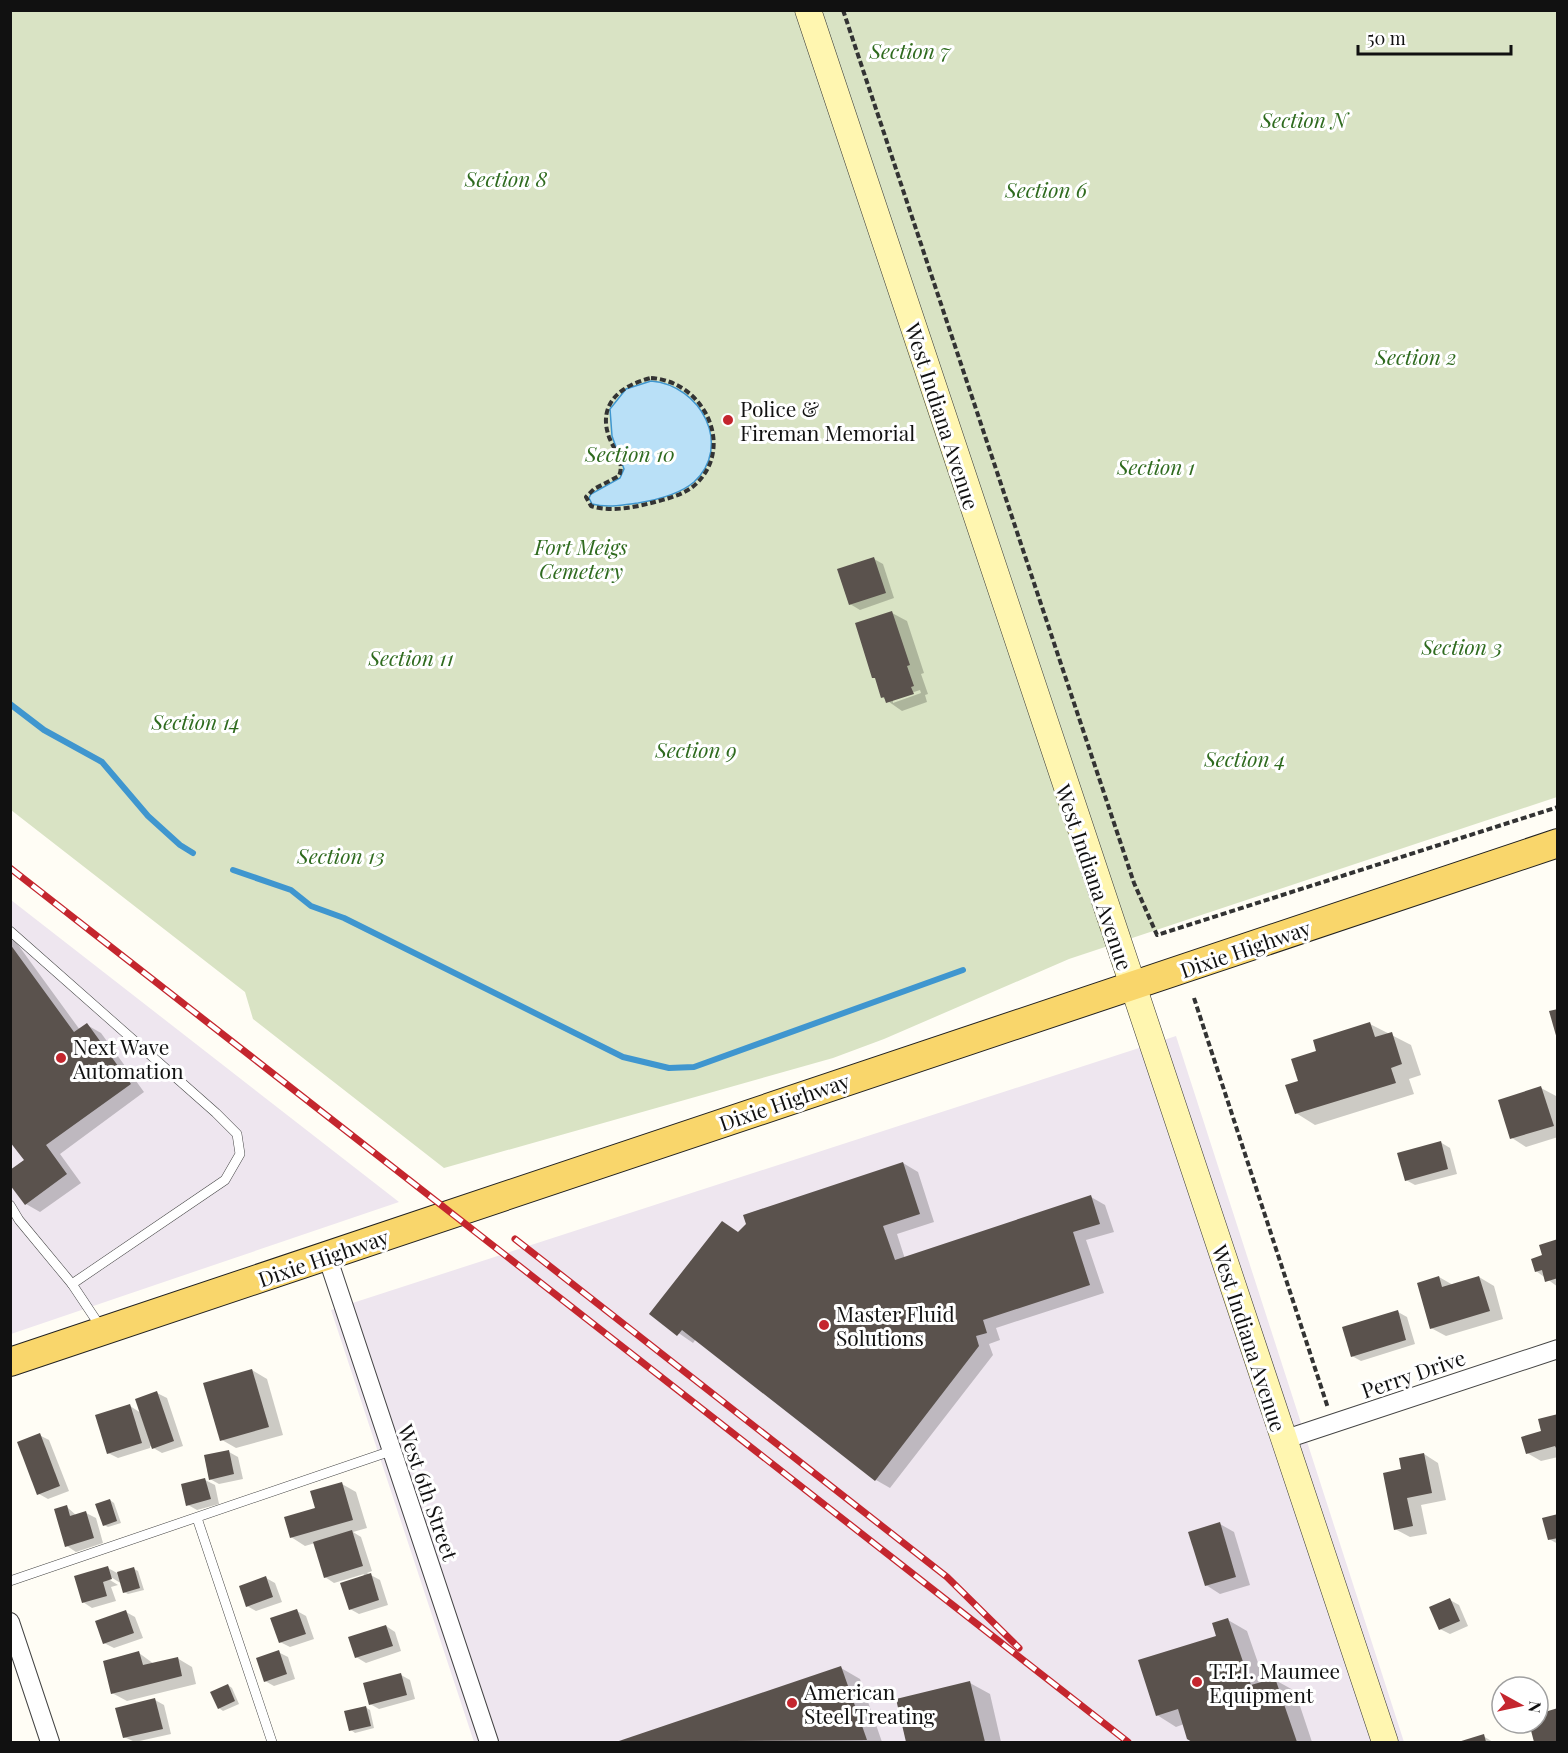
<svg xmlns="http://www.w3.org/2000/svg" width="1568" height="1753" font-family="'Playfair Display',serif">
<rect width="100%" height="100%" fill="#fffdf5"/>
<!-- industrial -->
<g fill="#eee6ef">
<polygon points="11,900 399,1202 11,1334"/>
<polygon points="1176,1036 1404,1742 474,1742 331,1310"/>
</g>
<!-- cemetery -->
<polygon fill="#d9e3c4" points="10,11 1557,11 1557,797 1069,959 884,1039 833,1058 444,1168 253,1019 245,992 11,810"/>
<!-- water -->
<path fill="#b9e0f7" stroke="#3f96cf" stroke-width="1.5" d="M651,381c50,4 82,65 43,101 -14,12 -38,18 -56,21 -15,2 -31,5 -46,1l-3,-6 2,-4 29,-16 4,-9 -12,-33 -2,-27 16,-20z"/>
<!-- shadow -->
<g fill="#0003" fill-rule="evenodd">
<polygon points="874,559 883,564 894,598 860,610 850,604"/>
<path d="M892,613l15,8 17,52 -3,1 7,20 -3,1 2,7 -25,9 -20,-14zM920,690l1,3 -28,10v-4z"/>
<polygon points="10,939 16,942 80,1030 87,1025 101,1033 144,1092 60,1154 81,1183 40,1212 26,1204 26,1161 10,1139"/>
<polygon points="1370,1024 1411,1045 1421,1075 1409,1079 1414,1094 1315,1125 1296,1113 1299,1082 1318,1052"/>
<polygon points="1541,1088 1556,1096 1558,1137 1526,1147 1512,1138"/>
<polygon points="1440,1142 1450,1148 1457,1174 1415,1185 1406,1180"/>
<polygon points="903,1163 918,1172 934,1222 897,1234 905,1259 1091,1197 1105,1205 1114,1232 1086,1240 1104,1293 996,1328 1000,1340 989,1344 993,1355 890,1488 876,1480 696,1339 693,1343 651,1314 739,1233"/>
<polygon points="1558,1241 1558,1287 1536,1271 1544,1256"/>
<polygon points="1439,1277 1453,1285 1479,1277 1494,1286 1503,1319 1446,1336 1431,1328"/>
<polygon points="1398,1312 1407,1317 1415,1344 1361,1361 1352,1356"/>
<polygon points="252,1370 267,1379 283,1435 236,1448 222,1440"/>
<polygon points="157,1393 167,1398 183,1446 162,1453 150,1446 150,1448 118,1458 108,1453 130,1406 141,1413"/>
<polygon points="1558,1415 1558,1457 1541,1461 1527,1453"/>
<polygon points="39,1435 49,1440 69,1491 48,1499 39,1494"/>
<polygon points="229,1452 238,1457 243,1479 219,1484 210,1479"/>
<polygon points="1424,1454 1438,1463 1446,1500 1421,1505 1427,1534 1410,1537 1395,1529 1403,1470"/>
<polygon points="205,1480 215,1485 219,1504 197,1510 188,1505"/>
<polygon points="342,1484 356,1492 367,1528 353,1532 361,1537 372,1571 367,1573 380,1580 388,1605 359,1614 350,1609 364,1574 334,1583 325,1577 315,1543 305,1546 291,1537"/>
<polygon points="110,1500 114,1503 121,1523 108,1527 104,1525"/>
<polygon points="67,1507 77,1516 86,1513 96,1518 103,1543 76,1552 67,1546"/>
<polygon points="1558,1515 1558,1544 1549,1539"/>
<polygon points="1220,1524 1234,1532 1250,1585 1220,1594 1206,1585"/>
<polygon points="108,1568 117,1573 134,1569 138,1571 144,1590 128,1594 124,1592 122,1584 106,1574 105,1577 118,1585 111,1587 116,1601 92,1608 83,1602"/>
<polygon points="266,1578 275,1583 282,1602 256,1611 247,1606"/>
<polygon points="1450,1600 1459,1605 1468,1626 1450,1634 1440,1629"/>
<polygon points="297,1611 306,1616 314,1639 290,1647 280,1642"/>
<polygon points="126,1612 135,1617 143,1638 114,1648 104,1643"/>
<polygon points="1228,1620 1247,1631 1265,1683 1275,1680 1295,1691 1312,1742 1195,1742 1188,1738 1184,1724 1176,1727 1157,1715"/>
<polygon points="386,1626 395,1632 401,1651 366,1663 356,1657"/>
<polygon points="278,1652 288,1657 295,1679 274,1686 265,1681"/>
<polygon points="139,1653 154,1664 177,1658 192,1667 196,1684 127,1701 112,1693"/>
<polygon points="841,1668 860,1679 882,1742 619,1742"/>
<polygon points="401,1675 410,1680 415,1699 379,1709 370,1704"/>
<polygon points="970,1683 990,1694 1001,1742 908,1742 898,1701"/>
<polygon points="228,1685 232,1688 239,1704 223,1711 219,1708"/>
<polygon points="155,1700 164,1705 171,1734 135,1742 124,1737"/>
<polygon points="365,1707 370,1710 374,1728 355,1733 351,1730"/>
<polygon points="1483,1736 1493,1742 1461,1742"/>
</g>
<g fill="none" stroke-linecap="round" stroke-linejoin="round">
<!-- stream -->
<g stroke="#3f96cf" stroke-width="6">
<polyline points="10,704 44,730 102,762 148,816 180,845 193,853"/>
<polyline points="233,870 291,890 311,906 344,918 623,1057 669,1068 694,1067 963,970"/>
</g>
</g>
<!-- building -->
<g fill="#5a524d">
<polygon points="874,557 886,593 849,605 837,569"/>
<polygon points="892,611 910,665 907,666 914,686 911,687 914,694 886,703 884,697 881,698 875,678 872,678 855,623"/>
<polygon points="10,944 74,1032 87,1023 131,1084 46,1145 67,1174 25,1205 10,1185 10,1170 24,1160 10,1142"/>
<polygon points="1558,1009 1558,1039 1557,1039 1549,1011"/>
<polygon points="1370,1022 1375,1037 1392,1032 1402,1064 1391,1068 1396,1083 1295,1114 1285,1085 1298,1081 1291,1059 1316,1051 1313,1040"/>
<polygon points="1541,1086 1554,1126 1510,1139 1498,1100"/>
<polygon points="1441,1141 1448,1169 1405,1181 1397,1153"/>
<polygon points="903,1162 920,1214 883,1226 895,1260 1091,1195 1100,1224 1073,1232 1090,1285 983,1320 987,1333 976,1336 979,1346 875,1481 682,1330 677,1336 649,1314 722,1221 738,1232 746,1224 743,1215"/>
<polygon points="1558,1239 1558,1278 1545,1282 1542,1270 1535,1272 1531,1259 1542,1255 1539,1245"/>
<polygon points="1439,1276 1442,1287 1479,1276 1490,1311 1430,1329 1417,1283"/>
<polygon points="1398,1310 1406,1340 1351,1357 1342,1327"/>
<polygon points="252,1369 269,1427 220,1441 203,1383"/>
<polygon points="157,1391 174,1441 152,1449 135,1399"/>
<polygon points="130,1404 142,1443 107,1454 95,1415"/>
<polygon points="1558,1414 1558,1452 1555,1446 1526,1454 1521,1437 1541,1431 1538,1419"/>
<polygon points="40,1433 60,1486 37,1495 17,1442"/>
<polygon points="229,1450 234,1474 209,1480 204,1455"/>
<polygon points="1424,1453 1432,1493 1407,1498 1413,1526 1394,1530 1383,1473 1401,1469 1399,1458"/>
<polygon points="205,1478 211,1499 186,1506 181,1484"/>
<polygon points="342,1482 353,1520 290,1538 284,1517 315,1508 310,1491"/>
<polygon points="110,1499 117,1521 103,1526 95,1504"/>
<polygon points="67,1505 70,1516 86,1511 94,1538 65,1547 54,1509"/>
<polygon points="1558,1514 1558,1538 1548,1540 1542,1518"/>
<polygon points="1220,1522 1236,1577 1205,1586 1188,1532"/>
<polygon points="352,1530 363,1566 324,1578 313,1542"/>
<polygon points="108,1566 112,1579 103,1582 107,1596 82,1603 74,1576"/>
<polygon points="134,1567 140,1588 123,1593 117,1572"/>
<polygon points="371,1573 379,1600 349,1610 340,1583"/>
<polygon points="266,1576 273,1597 246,1607 239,1586"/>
<polygon points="1450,1598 1460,1621 1439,1630 1429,1607"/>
<polygon points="297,1609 306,1634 279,1643 270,1618"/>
<polygon points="126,1610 134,1633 103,1644 95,1621"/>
<polygon points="1228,1618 1251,1685 1275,1678 1297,1742 1192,1742 1187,1739 1178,1709 1156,1716 1138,1660 1216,1636 1212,1623"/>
<polygon points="386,1625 393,1646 355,1658 348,1637"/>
<polygon points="279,1650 287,1674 264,1682 256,1658"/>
<polygon points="139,1651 143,1665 178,1657 182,1676 111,1694 103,1661"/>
<polygon points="841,1666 867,1740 616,1742"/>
<polygon points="401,1673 407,1695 369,1705 363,1683"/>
<polygon points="970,1681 985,1742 906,1742 896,1699"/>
<polygon points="228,1684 235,1701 218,1709 210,1692"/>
<polygon points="155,1698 163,1729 123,1738 115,1708"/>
<polygon points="366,1706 371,1726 349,1731 344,1711"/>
<polygon points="1558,1708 1558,1742 1534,1742 1529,1723 1538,1723 1538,1714"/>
<polygon points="1484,1734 1486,1742 1458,1742"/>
</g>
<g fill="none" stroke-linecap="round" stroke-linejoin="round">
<!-- service casing -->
<g stroke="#444" stroke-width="10">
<g id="service">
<polyline points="10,931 216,1113 237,1134 240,1154 225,1180 72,1284"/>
<polyline points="10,1205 19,1220 72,1284 102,1329"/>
<polyline points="197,1518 272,1742"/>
<polyline points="10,1581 391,1451"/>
</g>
</g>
<!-- minor casing -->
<g stroke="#444" stroke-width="20">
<g id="minor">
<polyline points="327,1256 489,1742"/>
<polyline points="1283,1440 1558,1349"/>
<polyline points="10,1622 50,1742"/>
</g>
</g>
<!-- secondary casing -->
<g stroke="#333" stroke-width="27">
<polyline id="secondary" points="808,10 1385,1742"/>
</g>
<!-- primary casing -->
<g stroke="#222" stroke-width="30">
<polyline id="primary" points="10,1362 1558,843"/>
</g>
<!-- path -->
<g stroke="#333" stroke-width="4" stroke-dasharray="6 3" stroke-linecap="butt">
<polyline points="843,10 1134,883 1157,935 1558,807"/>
<path d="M651,378c52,3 84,67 46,105 -12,12 -31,16 -46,20 -19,5 -42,9 -60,3l-5,-9 8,-8 25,-13c6,-14 -5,-26 -10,-39 -12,-34 13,-52 42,-59z"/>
<polyline points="1194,998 1328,1408"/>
</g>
<!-- service -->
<use href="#service" stroke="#fff" stroke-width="9"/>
<!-- minor -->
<use href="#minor" stroke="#fff" stroke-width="18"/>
<!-- secondary -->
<use href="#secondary" stroke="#fff6b0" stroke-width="26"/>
<!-- primary -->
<use href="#primary" stroke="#f9d66b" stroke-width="28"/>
<!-- rail casing -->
<g stroke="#c4262e" stroke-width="7">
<g id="rail">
<polyline points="10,868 1128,1742"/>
<polyline points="515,1239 947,1577 1019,1648"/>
</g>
</g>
<!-- rail -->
<use href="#rail" stroke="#fff" stroke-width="4.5" stroke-dasharray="14" stroke-linecap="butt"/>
</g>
<!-- markers -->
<g fill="#c4262e" stroke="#fff" stroke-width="2">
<circle cx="728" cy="420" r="6"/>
<circle cx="61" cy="1058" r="6"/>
<circle cx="824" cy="1325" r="6"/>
<circle cx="1197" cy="1682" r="6"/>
<circle cx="792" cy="1703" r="6"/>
</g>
<g text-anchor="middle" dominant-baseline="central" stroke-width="6" stroke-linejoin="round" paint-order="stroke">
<!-- park labels -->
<g font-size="21" font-style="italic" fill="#2f6b1f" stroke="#fff">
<text x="910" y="50">Section 7</text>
<text x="1304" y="119">Section N</text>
<text x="506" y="178">Section 8</text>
<text x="1046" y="189">Section 6</text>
<text x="1416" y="356">Section 2</text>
<text x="630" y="453">Section 10</text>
<text x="1156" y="466">Section 1</text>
<text x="581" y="546">Fort Meigs<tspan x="581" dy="24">Cemetery</tspan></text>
<text x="1462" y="646">Section 3</text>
<text x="411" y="657">Section 11</text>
<text x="196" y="721">Section 14</text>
<text x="696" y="749">Section 9</text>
<text x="1245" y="758">Section 4</text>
<text x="341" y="855">Section 13</text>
</g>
<!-- poi labels -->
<g font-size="21" fill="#111" stroke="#fff" text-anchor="start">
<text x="740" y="408">Police &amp;<tspan x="740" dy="24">Fireman Memorial</tspan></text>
<text x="73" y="1046">Next Wave<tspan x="73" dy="24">Automation</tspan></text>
<text x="836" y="1313">Master Fluid<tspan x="836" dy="24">Solutions</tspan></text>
<text x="1209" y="1670">T.T.I. Maumee<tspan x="1209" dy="24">Equipment</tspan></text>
<text x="804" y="1691">American<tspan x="804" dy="24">Steel Treating</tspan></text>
</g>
<!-- street labels -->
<g font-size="21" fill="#111" stroke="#fff">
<text transform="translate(943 416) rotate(72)">West Indiana Avenue</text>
<text transform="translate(1095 877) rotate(71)">West Indiana Avenue</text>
<text transform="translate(1245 948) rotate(-19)">Dixie Highway</text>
<text transform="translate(784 1101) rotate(-19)">Dixie Highway</text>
<text transform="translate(323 1257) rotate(-19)">Dixie Highway</text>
<text transform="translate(1250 1338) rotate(72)">West Indiana Avenue</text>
<text transform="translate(1413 1373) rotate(-19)">Perry Drive</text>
<text transform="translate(429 1492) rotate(71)">West 6th Street</text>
</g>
</g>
<!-- border -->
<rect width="1568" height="1753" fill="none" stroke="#111111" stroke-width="24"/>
<!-- north arrow -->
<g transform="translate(1520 1705) rotate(98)"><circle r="28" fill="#ffffff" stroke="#a0a0a0" stroke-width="1.5"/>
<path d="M0-4.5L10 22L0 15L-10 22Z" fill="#c4262e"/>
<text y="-9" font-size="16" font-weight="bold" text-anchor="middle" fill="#111111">N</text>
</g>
<!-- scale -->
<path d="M1358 45v9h153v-9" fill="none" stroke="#111111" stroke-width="3"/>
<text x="1367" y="45" font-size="18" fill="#111111" stroke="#ffffff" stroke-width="4.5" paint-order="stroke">50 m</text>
</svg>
